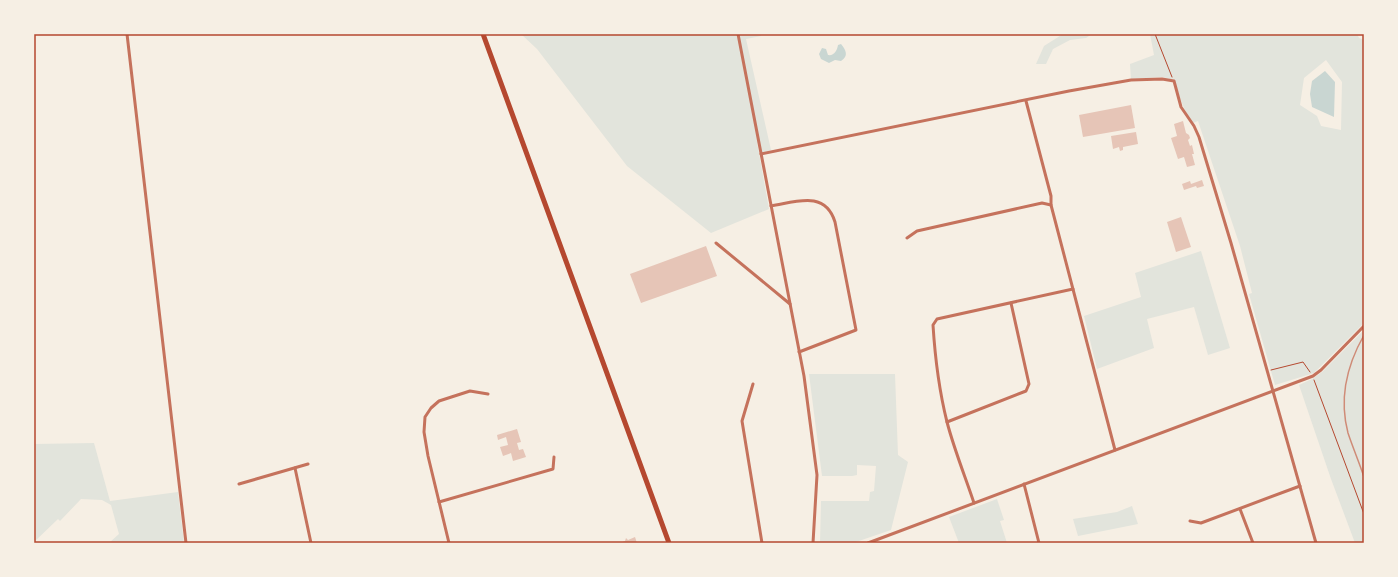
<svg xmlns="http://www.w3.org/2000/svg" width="1398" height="577" font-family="Poppins,sans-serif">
<rect width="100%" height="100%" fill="#f6efe4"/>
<!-- green -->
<g fill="#e2e4dc" fill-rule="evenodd">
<polygon points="521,34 762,34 761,36 746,39 771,150 762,153 757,142 769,209 711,233 627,166 537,49"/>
<polygon points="1063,34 1092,34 1086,38 1070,40 1053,49 1046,64 1036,64 1044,46"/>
<path d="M1150,34h207l2,4 3,1 2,-1v285l-50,50 -39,12 -26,-91 3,-1 -12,-47 -42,-125 -5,2c-10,-13 -14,-28 -19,-43l-12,-3 -31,2 -1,-15 24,-9zM1326,60l16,22 -1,48 -20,-4 -4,-10 -17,-11 4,-27z"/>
<polygon points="1201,251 1230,348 1208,355 1194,307 1147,319 1154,348 1097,369 1084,316 1141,297 1135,273"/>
<polygon points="1364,330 1364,543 1355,543 1331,479 1299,385 1312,379 1322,372"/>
<polygon points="809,374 895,374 898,455 908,462 891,530 853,543 820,543 821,501 869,501 870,492 874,491 876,466 857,465 857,475 852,476 822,476"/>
<polygon points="94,443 110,501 178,492 184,543 109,543 119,534 111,505 102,500 81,499 60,521 58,519 34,542 34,444"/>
<polygon points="997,499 1004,520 1000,521 1007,543 959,543 949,517"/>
<polygon points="1132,506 1138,524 1078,536 1073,519 1117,512"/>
</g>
<!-- water -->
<g fill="#c9d6d2">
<path d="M841,44c5,6 8,12 0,17l-6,-1 -6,3 -8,-4 -2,-5 3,-6 4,1 2,6c6,1 9,-4 10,-10z"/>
<polygon points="1325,71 1335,82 1334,117 1312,107 1310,94 1312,81"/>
</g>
<!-- building -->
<g fill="#e6c5b7">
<polygon points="1131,105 1135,128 1083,137 1079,115"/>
<polygon points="1183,121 1186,133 1189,135 1190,138 1188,140 1190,146 1192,145 1194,154 1192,154 1195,165 1187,167 1184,157 1178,159 1171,138 1177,136 1174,124"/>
<polygon points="1136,132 1138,144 1123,147 1123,150 1120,151 1119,147 1113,149 1111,136"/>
<polygon points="1202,180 1204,186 1197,188 1196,186 1184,190 1182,184 1190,181 1191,184"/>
<polygon points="1181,217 1191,247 1176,252 1167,222"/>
<polygon points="706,246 717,276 641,303 630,274"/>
<polygon points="517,429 521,442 517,443 519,450 523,449 526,457 513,461 511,453 503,456 500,447 508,445 506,437 498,440 497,435"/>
<polygon points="635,537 637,543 620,543 625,541 626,538 628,540"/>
</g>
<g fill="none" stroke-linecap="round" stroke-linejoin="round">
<!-- path -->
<g stroke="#b5482f" stroke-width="1">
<polyline points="1155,34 1172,77"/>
<polyline points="1271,370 1303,362 1310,372"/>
<polyline points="1314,380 1364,514"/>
</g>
<!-- minor -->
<g stroke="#c5725c" stroke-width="3">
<polyline points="127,34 186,543"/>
<polyline points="738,34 804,376 817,475 813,543"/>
<polyline points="1026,101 1051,196 1051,205 1115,450"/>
<polyline points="761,154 1069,91 1131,80 1162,79 1174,81 1181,107 1194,126 1199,137 1231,243 1316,543"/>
<path d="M771,206c25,-4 54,-16 64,16l21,108 -57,22"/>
<polyline points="907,238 917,231 1042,203 1051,205"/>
<polyline points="716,243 790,304"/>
<polyline points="753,384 742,421 762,543"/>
<polyline points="947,422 1026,391 1029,384 1011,303"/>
<polyline points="295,468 311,543"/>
<polyline points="239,484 308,464"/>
<polyline points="1024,484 1039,543"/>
<polyline points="439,502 553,469 554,457"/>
<path d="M974,503c-9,-27 -20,-54 -27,-81 -8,-32 -12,-65 -14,-97l4,-6 136,-30"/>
<polyline points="1240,509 1253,543"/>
<polyline points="1190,521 1201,523 1300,486"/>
<polyline points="449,543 428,456 424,432 425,417 431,408 439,401 470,391 488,394"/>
<polyline points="868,543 1313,376 1321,370 1364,326"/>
</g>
<!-- primary -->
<polyline stroke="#b5482f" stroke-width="5" points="483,34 669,543"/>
<!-- rail -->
<path stroke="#cf8b77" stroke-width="1.5" d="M1364,335c-17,30 -25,64 -16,98 5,15 11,29 16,44"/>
</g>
<!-- border -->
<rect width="1398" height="577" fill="none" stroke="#f6efe4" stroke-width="70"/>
<rect x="35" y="35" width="1328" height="507" fill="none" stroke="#b5482f" stroke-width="1.5"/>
</svg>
